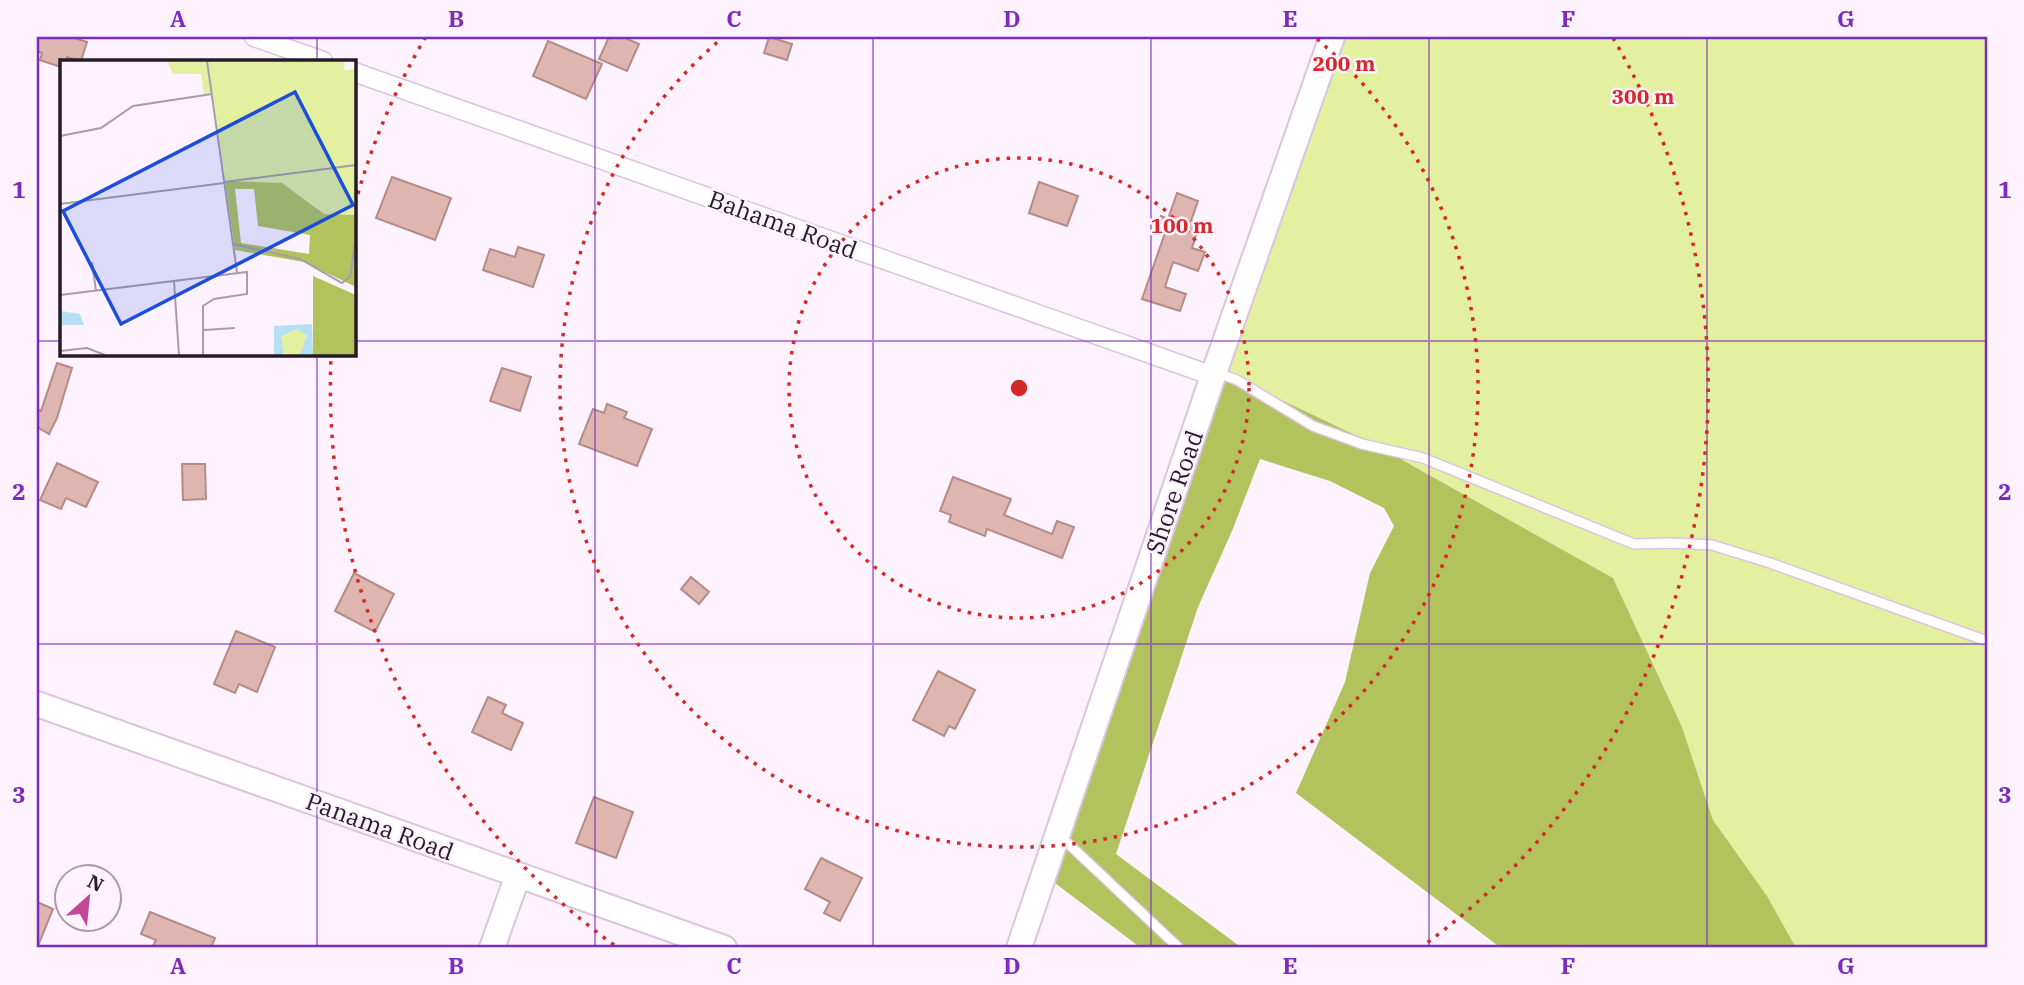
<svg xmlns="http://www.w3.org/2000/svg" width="2024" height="985" font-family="'IBM Plex Serif',serif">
<rect width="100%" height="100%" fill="#fdf2fe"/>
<!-- green -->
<polygon fill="#e2f0a0" points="1340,37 1987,37 1987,948 1796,948 1767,896 1713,820 1682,727 1613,578 1372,443 1244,382 1225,368"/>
<!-- forest -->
<polygon fill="#b2c25d" points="1225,368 1244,382 1372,443 1613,578 1682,727 1713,820 1767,896 1796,948 1501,948 1296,793 1345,682 1370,573 1394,526 1384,508 1330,481 1260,459 1232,531 1198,607 1116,854 1242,948 1141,948 1051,880"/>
<!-- building -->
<g fill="#dfb5b0" stroke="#b38b87" stroke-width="2">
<polygon points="37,37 71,37 87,42 81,61 67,57 66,61 61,61 61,67 40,60 42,53 37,51"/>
<polygon points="609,37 623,37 639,44 627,71 599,59"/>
<polygon points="769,37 792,44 787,60 764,53"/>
<polygon points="548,41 602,64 586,99 533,76"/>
<polygon points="392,177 451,198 435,240 376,218"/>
<polygon points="1039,182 1078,196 1067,226 1029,213"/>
<polygon points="1177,193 1198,201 1191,221 1195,223 1193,228 1198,229 1192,248 1205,252 1198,271 1173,262 1165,287 1186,294 1180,311 1142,299 1165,233 1156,230 1161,216 1168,219"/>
<polygon points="518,247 544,255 533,287 483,270 490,249 515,257"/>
<polygon points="57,363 72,368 57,418 49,434 37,427 37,409 41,411"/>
<polygon points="502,368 531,377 520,411 490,401"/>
<polygon points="607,404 627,412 624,418 652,429 637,466 579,444 593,409 604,413"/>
<polygon points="57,463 98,482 86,507 66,498 61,509 40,500"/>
<polygon points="182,464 205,464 206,499 183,500"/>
<polygon points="953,477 1011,499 1004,515 1052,534 1057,521 1074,527 1062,558 987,529 985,536 949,522 951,515 940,511"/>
<polygon points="354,573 394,594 375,632 335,611"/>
<polygon points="691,577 709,592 699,604 681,589"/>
<polygon points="236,631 275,647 257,692 239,684 235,693 214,684"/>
<polygon points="938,671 975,690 955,729 949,726 944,736 913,720"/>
<polygon points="488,697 506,705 502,713 523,723 511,750 472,732"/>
<polygon points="594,797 633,812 616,858 576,843"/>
<polygon points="821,858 862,878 840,921 824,913 830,902 805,889"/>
<polygon points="37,902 53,909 37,948"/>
<polygon points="150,912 215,938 211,948 152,948 156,940 141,934"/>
</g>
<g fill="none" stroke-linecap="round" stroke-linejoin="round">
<!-- lane casing -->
<g stroke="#ddc3e0" stroke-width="12">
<g id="lane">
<polyline points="1216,372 1237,380 1313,426 1362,444 1423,458 1634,544 1671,543 1712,545 1770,563 1987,641"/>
<polyline points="1059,835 1179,948"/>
</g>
</g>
<!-- street casing -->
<g stroke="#ddc3e0" stroke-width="21">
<g id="street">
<polyline points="254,37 323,61"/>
<polyline points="354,72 1213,376"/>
</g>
</g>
<!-- secondary casing -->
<g stroke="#ddc3e0" stroke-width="28">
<g id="secondary">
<polyline points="37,704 724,948"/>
<polyline points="492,948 518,875"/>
<polyline points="1019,948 1213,376 1332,37"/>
</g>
</g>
<!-- lane -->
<use href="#lane" stroke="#fff" stroke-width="9"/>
<!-- street -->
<use href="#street" stroke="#fff" stroke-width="18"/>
<!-- secondary -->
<use href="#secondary" stroke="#fff" stroke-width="24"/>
</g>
<!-- grid -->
<path fill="none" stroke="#7b2cbf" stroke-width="2" stroke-opacity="0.55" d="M317,37v24M595,37v911M873,37v911M1151,37v911M1429,37v911M1707,37v911M37,341h24M354,341h1633M317,354v594M37,644h1950"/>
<!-- distance rings -->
<g fill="none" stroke="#d62828" stroke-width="3.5" stroke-dasharray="3.5 7">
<circle cx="1019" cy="388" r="230"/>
<path d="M1317 39A459 459 0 1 1 721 39"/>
<path d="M614 945A689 689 0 0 1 331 358M355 204A689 689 0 0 1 425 38M1613 38A689 689 0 0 1 1424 945"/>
</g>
<g text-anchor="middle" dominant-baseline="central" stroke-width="5" stroke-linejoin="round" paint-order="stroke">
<!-- street labels -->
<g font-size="24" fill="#261c27" stroke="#fdf2fe">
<text transform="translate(783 224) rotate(20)">Bahama Road</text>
<text transform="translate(1174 492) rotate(-71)">Shore Road</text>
<text transform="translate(380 826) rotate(20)">Panama Road</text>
</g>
</g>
<!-- overview -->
<g transform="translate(60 60)">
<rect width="296" height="296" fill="#fdf2fe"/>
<path d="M107,1h39l5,32 -7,1 -3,-20h-28zM148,1h137l-1,9 12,-1v146l-32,-1 -42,-31 -57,-2zM219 282a14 14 0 1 1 28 0a14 14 0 1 1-28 0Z" fill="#e2f0a0"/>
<path d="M165,121l57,2 42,31 32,1v72l-52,-25 -69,-12zM175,129h19l4,37 52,9 -1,19 -68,-11zM253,216l43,19v60h-43z" fill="#b2c25d" fill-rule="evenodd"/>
<path d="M0,251l20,3 4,11h-24zM214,266l38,-2 1,31h-13l7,-19 -10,-7 -16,7 3,19h-10z" fill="#b6dff3"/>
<path fill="none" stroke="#a79ca8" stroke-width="2" d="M147,1l30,211M0,76l41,-8 32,-22 79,-12M164,122l132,-17M0,144l164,-21M173,184l67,15 42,24 8,-6 6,-39M32,202l4,29M114,221l5,74M0,235l187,-23v22l-33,5 -11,7v49M144,270l31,-2M0,291l27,-3 18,7"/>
<path fill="#1d4ed8" fill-opacity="0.15" stroke="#1d4ed8" stroke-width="3.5" d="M235,32l58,113 -232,119 -58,-113z"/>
<rect width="296" height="296" fill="none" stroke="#261c27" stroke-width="3.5"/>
</g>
<circle cx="1019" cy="388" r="10" fill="#d62828" stroke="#fdf2fe" stroke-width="3.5"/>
<g font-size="21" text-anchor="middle" font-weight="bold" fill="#d62828" stroke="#fdf2fe" stroke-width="5" stroke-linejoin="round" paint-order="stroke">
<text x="1344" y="71">200 m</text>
<text x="1643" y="104">300 m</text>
<text x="1182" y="233">100 m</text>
</g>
<!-- border -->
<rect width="2024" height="985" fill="none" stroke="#fdf2fe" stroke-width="77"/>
<!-- north arrow -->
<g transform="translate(88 898) rotate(27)"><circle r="33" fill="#fdf2fe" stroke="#a79ca8" stroke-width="2"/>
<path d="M0-5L12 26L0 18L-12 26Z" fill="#c24799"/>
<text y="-10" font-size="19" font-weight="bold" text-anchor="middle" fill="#261c27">N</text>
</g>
<rect x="38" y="38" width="1948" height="908" fill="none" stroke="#7b2cbf" stroke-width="2.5"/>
<g font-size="23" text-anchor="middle" font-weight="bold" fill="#7b2cbf">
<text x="178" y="27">A</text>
<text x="456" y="27">B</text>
<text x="734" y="27">C</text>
<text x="1012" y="27">D</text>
<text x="1290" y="27">E</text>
<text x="1568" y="27">F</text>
<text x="1846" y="27">G</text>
<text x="19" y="198">1</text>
<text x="2005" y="198">1</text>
<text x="19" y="500">2</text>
<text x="2005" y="500">2</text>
<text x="19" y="803">3</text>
<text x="2005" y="803">3</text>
<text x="178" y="974">A</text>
<text x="456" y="974">B</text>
<text x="734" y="974">C</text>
<text x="1012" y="974">D</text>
<text x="1290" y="974">E</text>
<text x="1568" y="974">F</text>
<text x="1846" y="974">G</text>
</g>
</svg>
